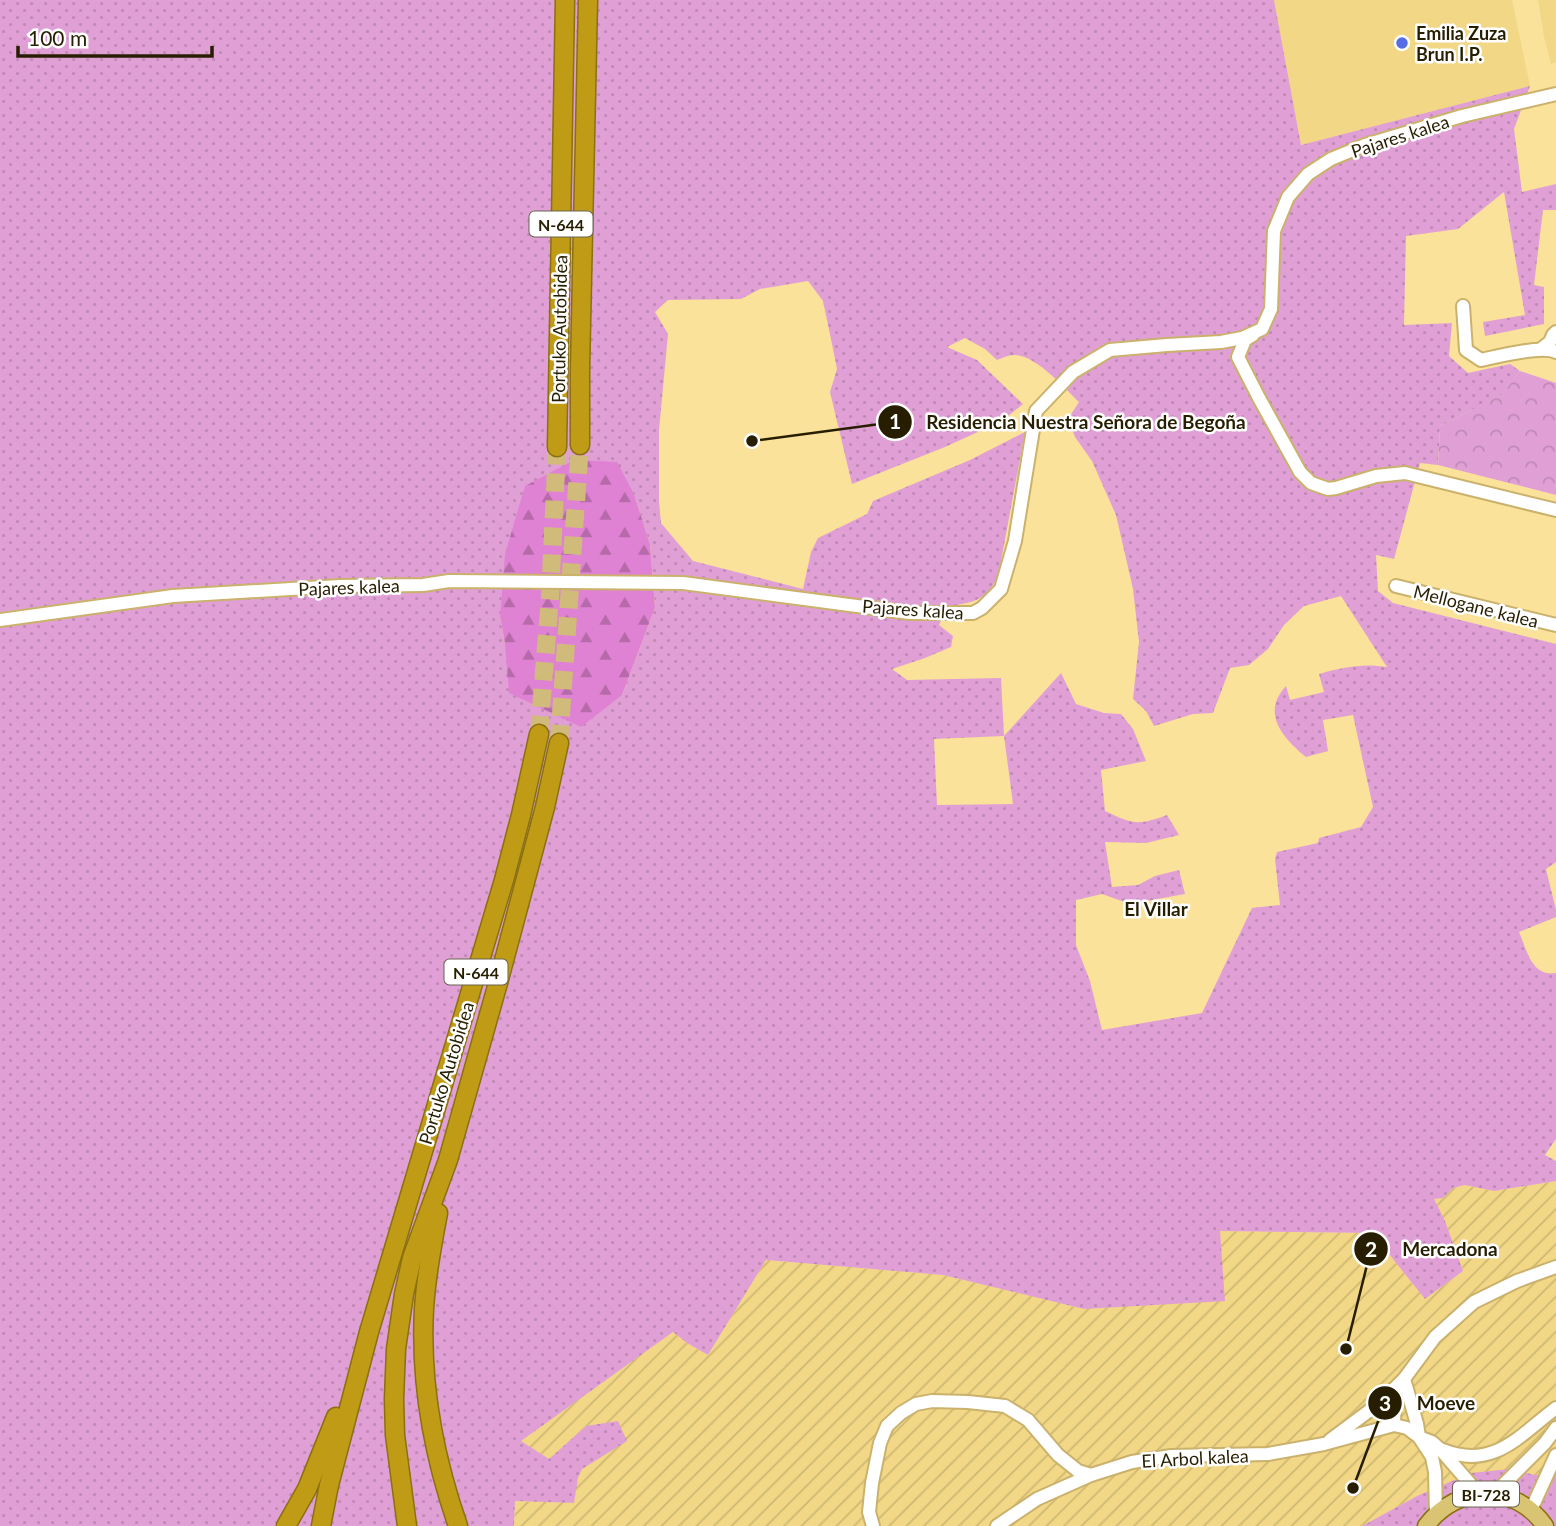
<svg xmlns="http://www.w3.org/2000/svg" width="1556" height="1526" font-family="Lato,sans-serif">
<defs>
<pattern id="industrial-furrows" width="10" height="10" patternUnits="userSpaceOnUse" patternTransform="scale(1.75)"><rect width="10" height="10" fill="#f1d786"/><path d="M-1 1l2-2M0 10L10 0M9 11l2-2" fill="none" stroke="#cfb872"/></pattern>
<pattern id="grass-dots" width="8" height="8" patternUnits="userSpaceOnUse" patternTransform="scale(1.75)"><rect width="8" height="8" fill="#e0a0d6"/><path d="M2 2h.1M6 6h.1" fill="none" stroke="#c089b6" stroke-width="1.8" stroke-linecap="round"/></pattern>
<pattern id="forest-firs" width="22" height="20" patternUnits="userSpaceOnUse" patternTransform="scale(1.75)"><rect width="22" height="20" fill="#e082d3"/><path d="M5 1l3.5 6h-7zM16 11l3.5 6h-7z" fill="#b66aa9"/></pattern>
<pattern id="park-crowns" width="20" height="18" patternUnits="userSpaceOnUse" patternTransform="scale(1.75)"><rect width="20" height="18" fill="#e0a0d6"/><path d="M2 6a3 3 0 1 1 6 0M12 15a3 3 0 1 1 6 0" fill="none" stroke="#c089b6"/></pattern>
</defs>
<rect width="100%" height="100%" fill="#fae29a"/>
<!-- built -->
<g fill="#f1d786">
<polygon points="1274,0 1512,0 1530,86 1301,145"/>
<polygon points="1538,0 1556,0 1556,62 1551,64 1544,37"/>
</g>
<!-- industrial -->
<polygon fill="url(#industrial-furrows)" points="1556,1181 1556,1473 1535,1475 1510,1469 1417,1496 1362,1526 514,1526 515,1501 573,1503 578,1478 582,1469 595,1460 586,1426 549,1460 520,1441 673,1332 687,1343 708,1355 766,1260 943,1275 1084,1309 1219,1231 1372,1233 1425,1299 1463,1271 1445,1221 1433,1199 1443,1198 1453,1188 1465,1185 1494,1191"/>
<!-- grass -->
<g fill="url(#grass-dots)" fill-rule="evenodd">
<path d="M0,0h1274l27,145 229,-59 -16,43 8,63 34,-8v26h-13l-9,75 10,2v37l-59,12 -2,-14 42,-7 -21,-123 -46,37 -52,7 -2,89 48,-2 -3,33 19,17 42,-9 10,7 -16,23 -64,32 -2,39 -18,-2 -26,96 -18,-4 2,36 15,12 163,41v218l-10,7 10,41v7l-37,15c8,18 12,45 37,41v166l-11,16 11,6v20l-62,10 -29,-6 -12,3 -10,10 -9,1 11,22 18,50 -38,28 -53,-66 -152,-2 5,70 -141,8 -141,-34 -177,-15 -58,95 -21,-12 -14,-11 -152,109 28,18 37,-33 32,-5 9,20 -45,28 -4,9 -4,25 -59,-2 -1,25h-514zM808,281l15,20 9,43 5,25 -7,23 22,92 93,-37 57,-26 21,-17 -46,-44 -30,-13 18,-9 20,11 12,11c5,-2 12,-5 17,-5 22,0 50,33 65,47l-11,17 7,18 17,24 24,54 17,74 6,53 -6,57 13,12 8,15 39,-12 20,-1 17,-45 19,-3 19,-16 16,-24 20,-19 37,-10 46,71c-23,-4 -45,0 -68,7l5,18 -34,8 -4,-14c-25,27 -4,51 20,71l22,-6 -5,-31 30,-5 20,92 -12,20 -42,11 -1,5 -41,9 -2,7 5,46 -28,3 -50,105 -100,17 -12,-49 -14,-36v-45l26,-6 28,10 55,-10 -6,-24 -24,6 -17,9 -26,2 -7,-45 41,1 33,-8 -12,-20c-29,11 -35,9 -62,-4l-4,-41 45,-9 -13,-32 -12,-15 -17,-1 -28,-9 -15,-31 -57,63 -3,-58 -94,2 -15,-11 33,-11 26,-11 2,-11 -14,-11 9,-19c25,-3 37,-5 50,-29l27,-145 -55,28 -97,41 -6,13 -49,24 -7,14 -8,37 -110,-28 -32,-38 -2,-22v-71l9,-96 -13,-22 13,-12 73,-1 19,-10zM634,494l16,50 5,64 -33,87 -117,-51 -5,-27zM1004,736l9,68 -76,1 -3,-66z"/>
<polygon points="1510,1469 1535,1475 1556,1473 1556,1526 1362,1526 1417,1496 1471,1473"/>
</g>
<!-- forest -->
<polygon fill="url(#forest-firs)" points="574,460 617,462 634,494 650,544 655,608 622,695 581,727 509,693 505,644 500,617 505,554 525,486"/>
<!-- park -->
<polygon fill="url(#park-crowns)" points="1520,371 1556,383 1556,495 1438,465 1440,426 1503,394"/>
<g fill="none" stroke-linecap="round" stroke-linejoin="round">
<!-- highway-tunnel -->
<g stroke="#d0bb7b" stroke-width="18" stroke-dasharray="18 9" stroke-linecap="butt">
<polyline points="539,734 550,597 557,447"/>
<polyline points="559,743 580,445"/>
</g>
<!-- minor casing -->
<g stroke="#cab26c" stroke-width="16">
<g id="minor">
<path d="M1463,306l3,44 15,10c18,-4 60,-15 75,-8"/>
<polyline points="1253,335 1245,340 1238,357 1259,398 1300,472 1311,483 1328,489 1336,488 1376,476 1405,473 1556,510"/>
<polyline points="1541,349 1550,342 1553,335 1556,332"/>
<polyline points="1396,586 1556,625"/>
<polyline points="0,620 173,596 340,586 423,585 449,581 683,583 910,613 973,613 982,608 1001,589 1015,541 1036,411 1073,372 1110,350 1167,345 1221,342 1242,338 1262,329 1271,309 1274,231 1288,197 1308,174 1331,159 1365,145 1462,116 1556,94"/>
<polyline points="1404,1379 1417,1424 1419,1437 1432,1457 1435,1472 1436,1514"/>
<polyline points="1394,1425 1395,1388 1404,1379 1435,1337 1474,1302 1517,1281 1556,1267"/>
<polyline points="1330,1440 1369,1411 1395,1388 1398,1389"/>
<path d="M1443,1450c50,20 76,-14 113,-42"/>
<polyline points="1494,1494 1545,1443 1556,1428"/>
<polyline points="1531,1510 1556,1455"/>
<polyline points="873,1526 869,1512 872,1483 880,1443 887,1426 901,1413 916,1404 932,1401 968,1402 1005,1406 1028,1420 1058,1455 1078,1471 1091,1475"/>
<polyline points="997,1526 1037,1499 1091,1475 1132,1462 1171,1456 1268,1454 1324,1444 1394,1425 1407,1428 1419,1437 1432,1442 1440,1449 1479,1494"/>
</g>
</g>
<!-- major casing -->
<g stroke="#8a700f" stroke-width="19">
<path id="major" d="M1426,1526c31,-42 89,-43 119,0"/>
</g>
<!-- highway casing -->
<g stroke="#8a700f" stroke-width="21">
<g id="highway">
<polyline points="580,445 580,369 588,0"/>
<polyline points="557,447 565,0"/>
<path d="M438,1213c-6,31 -12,63 -14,96 -4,74 10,148 34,217"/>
<polyline points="286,1526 307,1489 336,1417"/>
<polyline points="321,1526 329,1485 369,1332 504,880 521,815 539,734"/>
<polyline points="407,1526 395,1435 394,1399 396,1349 404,1294 412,1258 448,1160 498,983 545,807 559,743"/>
</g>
</g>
<!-- minor -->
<use href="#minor" stroke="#fff" stroke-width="12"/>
<!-- major -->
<use href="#major" stroke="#d9c473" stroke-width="16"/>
<!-- highway -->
<use href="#highway" stroke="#c09c16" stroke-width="18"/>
</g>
<!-- markers -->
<circle fill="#576de3" stroke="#fff" stroke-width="2.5" cx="1402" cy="43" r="7"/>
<g text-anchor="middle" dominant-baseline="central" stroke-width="5" stroke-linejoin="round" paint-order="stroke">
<!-- shield labels -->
<g fill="#fff" stroke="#68624d" stroke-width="2">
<rect x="529.5" y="211.5" width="63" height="25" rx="5"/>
<rect x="444.5" y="959.5" width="63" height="25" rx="5"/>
<rect x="1453" y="1481.5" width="66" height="25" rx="5"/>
</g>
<g font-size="16" font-weight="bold" fill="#271e01">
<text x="561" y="224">N-644</text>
<text x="476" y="972">N-644</text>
<text x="1486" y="1494">BI-728</text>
</g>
<!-- poi labels -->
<g font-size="18" font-weight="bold" fill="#271e01" stroke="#fff" text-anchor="start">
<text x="1416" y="33">Emilia Zuza<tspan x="1416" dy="21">Brun I.P.</tspan></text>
</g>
<!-- street labels -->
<g font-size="18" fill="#271e01" stroke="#fff">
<text transform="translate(1400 136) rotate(-18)">Pajares kalea</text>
<text transform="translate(559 329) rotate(-89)">Portuko Autobidea</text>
<text transform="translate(349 587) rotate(-2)">Pajares kalea</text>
<text transform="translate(1476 606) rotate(14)">Mellogane kalea</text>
<text transform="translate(913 609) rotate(4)">Pajares kalea</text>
<text transform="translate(446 1073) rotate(-73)">Portuko Autobidea</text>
<text transform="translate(1195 1458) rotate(-3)">El Arbol kalea</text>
</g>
<!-- neighbourhood labels -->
<g font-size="19" font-weight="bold" fill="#271e01" stroke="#fff">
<text x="1156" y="908">El Villar</text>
</g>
</g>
<!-- callouts -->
<path fill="none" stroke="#271e01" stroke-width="2.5" d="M752 441L895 422M1346 1349L1371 1249M1353 1488L1385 1403"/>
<g fill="#271e01" stroke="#fff" stroke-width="2.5">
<circle cx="752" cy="441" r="7"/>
<circle cx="1346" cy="1349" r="7"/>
<circle cx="1353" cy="1488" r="7"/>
<circle cx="895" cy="422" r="18"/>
<circle cx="1371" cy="1249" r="18"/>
<circle cx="1385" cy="1403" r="18"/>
</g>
<g font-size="21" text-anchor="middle" font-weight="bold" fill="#fff">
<text x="895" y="429">1</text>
<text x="1371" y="1257">2</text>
<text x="1385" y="1411">3</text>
</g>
<g font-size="19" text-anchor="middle" font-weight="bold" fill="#271e01" stroke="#fff" stroke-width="5" stroke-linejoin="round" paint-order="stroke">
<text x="1086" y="429">Residencia Nuestra Señora de Begoña</text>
<text x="1450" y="1256">Mercadona</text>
<text x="1446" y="1410">Moeve</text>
</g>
<!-- scale -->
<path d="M18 46v10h194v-10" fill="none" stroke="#271e01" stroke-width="3.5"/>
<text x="28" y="46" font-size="21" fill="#271e01" stroke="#ffffff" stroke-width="5" paint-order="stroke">100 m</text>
</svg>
